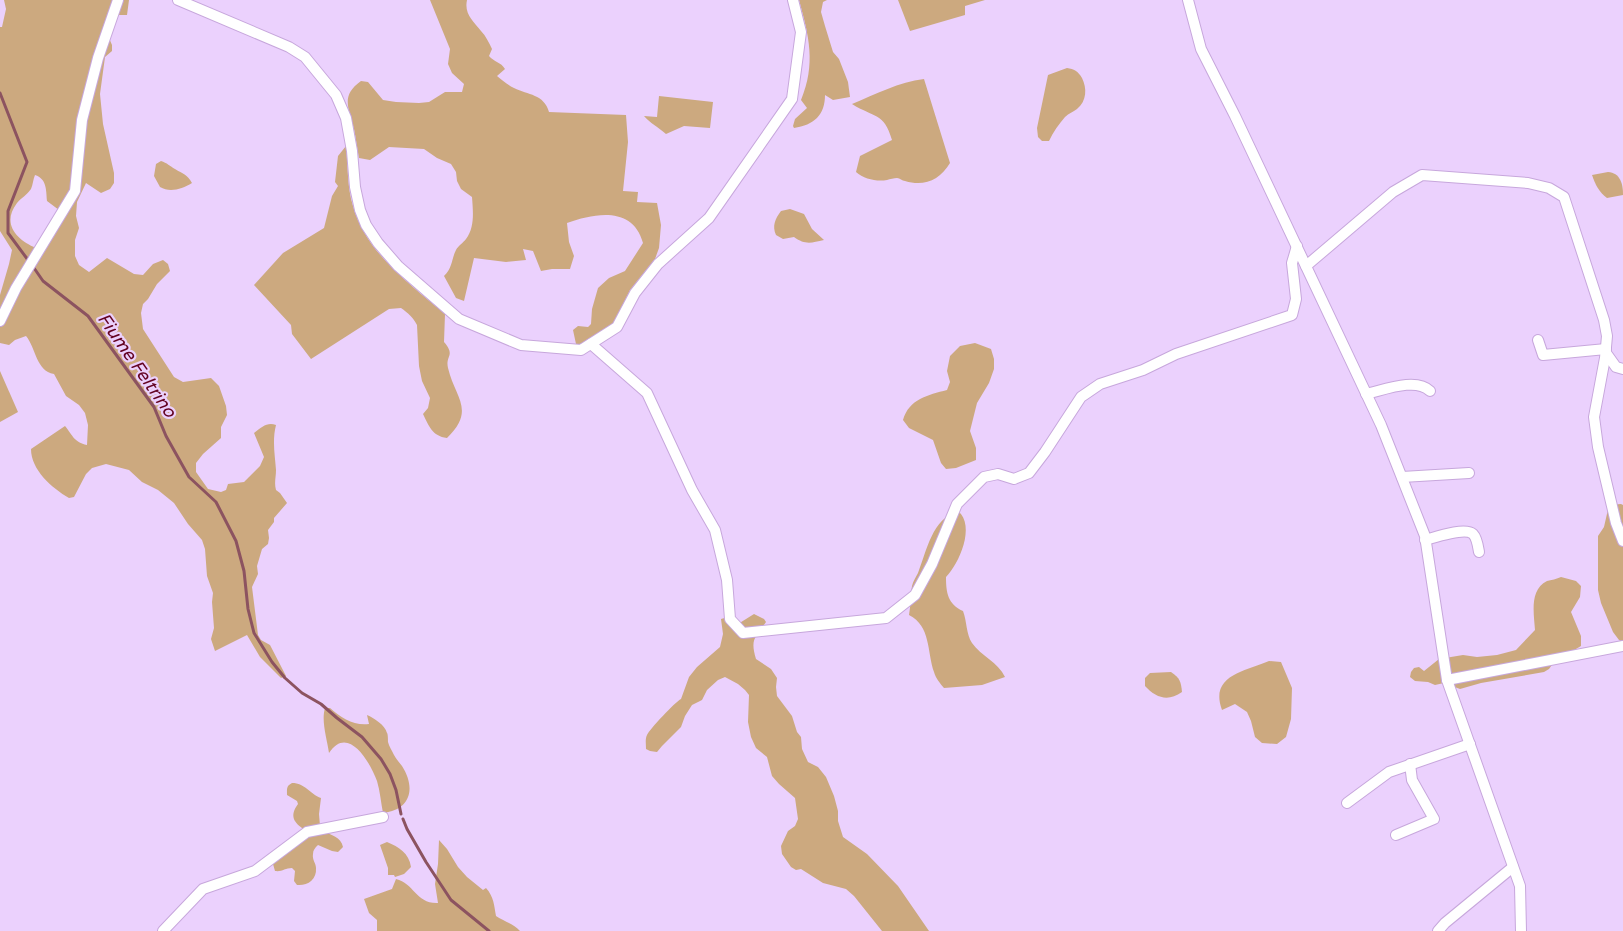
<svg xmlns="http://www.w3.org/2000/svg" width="1623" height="931" font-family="'Varela Round',sans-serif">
<rect width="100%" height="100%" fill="#ebd1fd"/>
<!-- green -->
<g fill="#cca97f" fill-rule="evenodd">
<path d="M4,0h125l-2,15h-10l-8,23 3,7v6l-7,6 -5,37 3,30 11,49v10l-4,6 -9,4 -15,-10 -9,19 -1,14 3,12 -4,12v16l4,9 10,7 18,-14 27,16 9,1 10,-11 10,-4 5,4 2,7 -13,13 -9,15 -5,5 -2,9 2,16 31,48 9,5 28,-4 8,8 7,20 1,9 -6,12v11l-18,16 -7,9v9l12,17 13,3 5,-2 2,-6 16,-2 16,-16 4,-9 -10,-24c8,-6 13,-11 22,-8 -4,16 -1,30 0,45 0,7 -2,13 0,20l4,3 7,10 -13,15v4l-6,8 1,8 -1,6 -6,5 -5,17 1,8 -6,13 6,48 3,5 9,5 16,31 -5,2 -21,-21 -13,-22 -32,16 -4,-12 3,-11 -2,-26 1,-9 -6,-17 -2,-27 -3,-9 -14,-16 -14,-21 -16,-13 -16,-8 -13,-12 -23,-6 -14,4 -6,6 -12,23 -5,1c-17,-10 -38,-28 -38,-49l34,-23c8,10 9,16 22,19l1,-20 -3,-12 -6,-8 -13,-9 -12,-22c-18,-3 -18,-26 -28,-38l-11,4 -6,5 -9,-2v-48l9,-31 3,-14 -12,-19v-204h2l4,-18zM35,175c12,4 11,15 12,26l12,9 -23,38c-19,-8 -35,-24 -19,-45 4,-5 10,-8 14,-14 2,-5 2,-9 4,-14z"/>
<path d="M430,0h37c-3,14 6,21 14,31 5,5 8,12 11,18l-3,7c5,6 12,6 16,13l-8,7c5,4 11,9 17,12 14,7 30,6 35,24l77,3 2,27 -5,49 15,1 -1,10 20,1 4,22 -2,23 -4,11 -25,31 -16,33 -33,22 -5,-1 -3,-14 5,-4 10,1 3,-3 1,-15 6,-21 11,-10 16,-7 18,-28c-10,-37 -48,-30 -76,-20l2,19 5,14 -4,13h-18l-11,2 -8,-20 -10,-2 3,11 -20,2 -32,-4 -10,43 -8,-3 -12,-22c9,-9 7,-16 12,-26 2,-4 7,-7 10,-11 9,-12 7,-28 6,-42l-11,-8 -4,-8 -1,-9 -5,-8 -14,-6 -13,-9 -35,-2 -19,13 -11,-2c-2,-10 -3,-19 -5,-29 -5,-21 -14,-33 7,-48l7,1 15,18 13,2 23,1 10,-1 16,-10h17l2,-8 -12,-11 -4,-9 2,-15z"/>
<path d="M799,0h28l-4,2 -2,10 4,14 8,26 6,7 9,23 2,15 -17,3 -8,-5c0,20 -11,30 -31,33l-1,-2 2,-7 12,-11 -6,-8c15,-36 8,-64 -2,-100z"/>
<polygon points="898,0 985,0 965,6 965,15 910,31"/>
<path d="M1067,68c7,1 11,3 15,10 5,10 5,23 -5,31 -4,3 -8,4 -12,8 -6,7 -12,15 -16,24h-7l-4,-4 -1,-9 11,-53z"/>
<path d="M924,79l26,84c-10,17 -26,24 -45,18 -3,0 -5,-3 -8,-3 -3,0 -7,1 -10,2 -10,2 -23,-1 -31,-8l4,-16 32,-16c-8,-28 -18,-22 -40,-36 24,-10 47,-22 72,-25z"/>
<path d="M659,96l54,6 -3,26 -26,-2 -18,8c-8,-7 -16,-11 -22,-18l13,1z"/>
<path d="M346,146c2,19 1,41 7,60 13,47 57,78 92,108l-1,28c12,14 1,13 4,26 7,30 28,42 -1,70 -15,-2 -18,-12 -24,-24l5,-6 2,-10 -8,-17 -3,-15 -2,-41c-4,-8 -9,-12 -16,-17l-12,1 -78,50 -19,-25 -1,-9 -37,-40 29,-32 41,-25 8,-32 6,-10 -3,-4 3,-26z"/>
<path d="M161,161c6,2 9,5 14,8 8,5 12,5 17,14 -10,6 -22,10 -32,4l-6,-11 2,-12z"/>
<path d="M1608,172c12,1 15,11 15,23l-16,3c-8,-6 -12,-14 -15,-23z"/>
<path d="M790,209l14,5 8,15 12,11c-13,3 -19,5 -30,-3l-11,2 -7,-4c-4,-9 -1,-16 5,-24z"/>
<path d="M975,343l16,6 3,10v10l-5,14 -12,20 -7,28 6,17v12l-20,8 -10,1 -5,-6 -8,-23 -24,-12 -6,-8c6,-21 25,-25 44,-30l3,-8 -3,-11 3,-15 10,-10z"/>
<polygon points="0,371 18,412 0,422"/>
<polygon points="1621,504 1623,505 1623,642 1619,640 1613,632 1601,603 1598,590 1598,536 1604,527 1609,505"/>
<path d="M958,511c18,15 1,53 -12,66 0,16 2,27 17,34 4,10 3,23 9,32 9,13 26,19 33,34l-23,8 -38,3c-4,-5 -8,-9 -10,-16 -7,-20 -3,-46 -25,-57 2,-10 1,-20 3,-29 1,-5 4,-9 6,-13 9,-23 14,-54 40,-62z"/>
<path d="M1561,577l15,4 5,5 -1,11 -9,15 10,24v10l-27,16 -5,7 -5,3 -63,11 -21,6 -16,-6 -9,2 -7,-3 -13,-1 -5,-4 1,-5 3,-4 5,-1 5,4 15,-12 24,-4 14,2 20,-2 19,-5 19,-20c-1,-16 -6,-40 12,-49 4,-1 10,-2 14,-4z"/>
<path d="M754,614l10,5 2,3c-11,16 -16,17 -10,37l15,10 6,9 -1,9 1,9 15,20 5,16 4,5 1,12 6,13 10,5 8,10 8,19 4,15v10l5,16 24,17 31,32 31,45h-47l-28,-35 -8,-7 -23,-6 -22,-14 -5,1 -5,-3 -9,-13 -1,-8 7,-15 7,-5 3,-7 -3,-21 -16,-14 -7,-8 -5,-19 -11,-9 -5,-11 -3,-15 1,-27 -4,-5 -7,-6 -13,-7 -7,3 -11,10 -5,10 -10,5 -7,11 -4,11 -19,19 -5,6 -7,-1 -4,-2c0,-5 -1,-10 1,-14 3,-6 28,-33 34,-36l8,-22 8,-10 23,-20 3,-13 -2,-15 7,-2 10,7z"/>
<path d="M1269,661l12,1 11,26 -1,31 -5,18 -9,7 -15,-1 -7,-6 -4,-16 -4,-9 -12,-8 -13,6c-13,-35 24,-39 47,-49z"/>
<path d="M1171,672c9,6 10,10 11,20 -14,10 -26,6 -37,-6v-8l5,-5z"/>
<path d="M325,708h5c11,10 24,18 39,16l-2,-9c7,3 18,10 20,18 1,1 1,7 1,9 1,4 4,9 6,13 2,4 5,7 8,11 14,22 9,44 -19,47 -2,-10 -3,-22 -6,-32 -7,-19 -29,-57 -48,-28 -2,-14 -8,-32 -4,-45z"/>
<path d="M292,783c13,0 18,11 29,15l-2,16 1,12 -15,4c-11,-7 -16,-14 -7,-26l-1,-3 -10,-6c0,-6 -1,-9 5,-12z"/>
<path d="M323,831c8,4 18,6 20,16l-5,5 -6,-1 -14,-6c-3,3 -5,5 -5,9 -1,6 3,9 3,14 1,12 -9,18 -19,17l-3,-4 1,-10 -3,-3c-7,0 -10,4 -17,3l-2,-7 39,-30z"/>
<path d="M439,840l8,9 11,18 9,10 16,13 3,-2c8,9 8,17 10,28 7,5 18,8 24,15h-143v-11l-8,-7 -5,-14 28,-10 4,-10c18,4 20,25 42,24l-3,-19 3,-20z"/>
<path d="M387,842c12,5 22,11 24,25l-7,7 -9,3 -1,-2h-6v-7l-8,-23z"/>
</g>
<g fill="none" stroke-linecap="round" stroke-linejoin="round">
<!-- stream -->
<g stroke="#8c5360" stroke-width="3">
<polyline points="0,93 27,162 8,211 8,233 28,260"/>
<polyline points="34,268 43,281 88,316 154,407 166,436 189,477 216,502 236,541 244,571 248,609 254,633 272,662 285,678 302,693 321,704 337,718 362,737 381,759 390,774 396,790 401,814"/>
<polyline points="403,819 407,829 426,862 451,900 489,931"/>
</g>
<!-- minor casing -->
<g stroke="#c7a7dc" stroke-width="12">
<g id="minor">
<polyline points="178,0 289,47 305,57 336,95 346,118 352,151 355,187 360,210 366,225 378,243 398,266 459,319 521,345 581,350 617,327 635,293 658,264 709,218 792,99 801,32 793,0"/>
<polyline points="1188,0 1201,49 1235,116 1381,425 1425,536 1447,680 1520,886 1521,931"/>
<polyline points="1306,266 1393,192 1422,175 1528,183 1549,188 1564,197 1604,320 1607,336 1605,358 1594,417 1598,447 1616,523 1623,541"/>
<polyline points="0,321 16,288 75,191 82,120 98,58 118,0"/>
<polyline points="1538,340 1543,355 1606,349"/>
<polyline points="591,344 647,393 692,490 715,530 727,580 730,619 743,633 886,618 915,595 932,564 957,504 984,477 998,474 1014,479 1029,473 1045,452 1081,397 1100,384 1143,370 1176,354 1292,315 1296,299 1292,263 1297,246"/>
<polyline points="1606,353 1616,367 1623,369"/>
<path d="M1366,394c18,-4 50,-17 64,-3"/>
<polyline points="1402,477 1469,473"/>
<path d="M1425,540c11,-3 40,-13 48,-6 4,4 5,12 6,18"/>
<polyline points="1447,680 1623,646"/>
<polyline points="1347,803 1389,772 1470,744"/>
<polyline points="1396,835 1434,819 1412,780 1410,764"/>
<polyline points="163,931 203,889 255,871 307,832 383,817"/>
<polyline points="1438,931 1445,923 1513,867"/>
</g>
</g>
<!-- minor -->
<use href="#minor" stroke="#fff" stroke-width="10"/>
</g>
<g text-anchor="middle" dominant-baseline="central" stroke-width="4.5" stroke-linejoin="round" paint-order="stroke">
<!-- water labels -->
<g font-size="18" font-style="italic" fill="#630322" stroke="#ebd1fd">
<text transform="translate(137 365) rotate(55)">Fiume Feltrino</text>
</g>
</g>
</svg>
